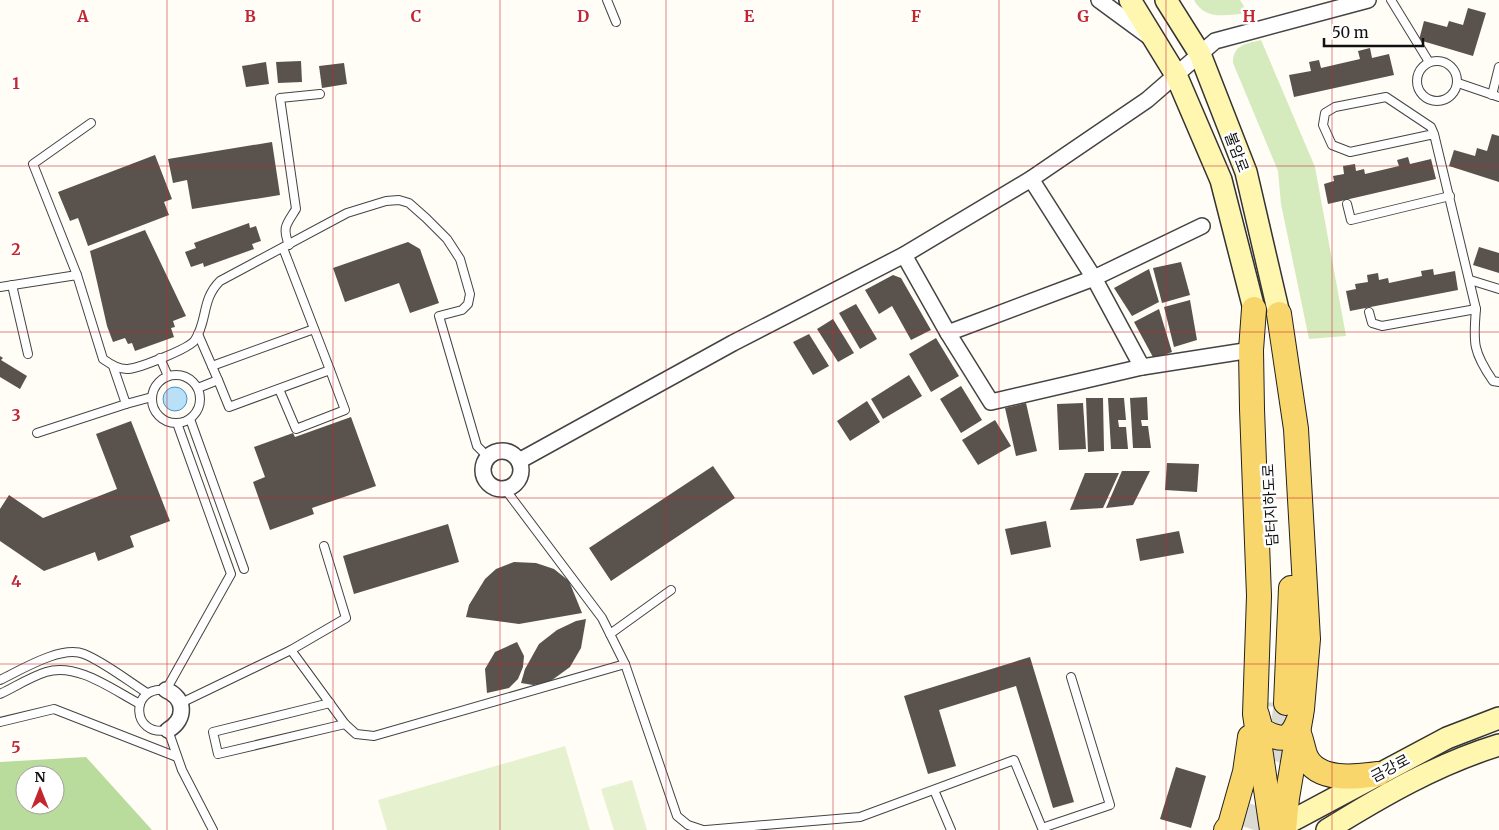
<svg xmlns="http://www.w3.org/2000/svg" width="1499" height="830" font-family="Merriweather,'Noto Sans KR',serif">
<rect width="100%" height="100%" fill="#fffdf5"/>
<!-- green -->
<g fill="#d5ebbd">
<path d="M1194,0h46l8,13c-21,2 -43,8 -54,-13z"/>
<path d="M1261,40l54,127 31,169 -37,3 -28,-135 -3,-33 -45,-108c0,-18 12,-19 28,-23z"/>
</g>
<!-- forest -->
<path fill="#b9dc9c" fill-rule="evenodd" d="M86,757l66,73h-152v-68zM25,775h30v30h-30z"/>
<!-- pitch -->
<g fill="#e6f2cf">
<polygon points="565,746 590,830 387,830 378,800"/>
<polygon points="632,780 647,830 614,830 601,789"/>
</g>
<!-- water -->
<circle fill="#b9e0f7" stroke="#3f96cf" cx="175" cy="399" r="12"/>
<!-- building -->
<g fill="#5a524d">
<polygon points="1468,8 1486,13 1473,56 1419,40 1424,21 1447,27 1449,21 1463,25"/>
<polygon points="1370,48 1372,58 1389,54 1394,75 1294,97 1289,75 1311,71 1309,62 1319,60 1321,68 1360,59 1358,51"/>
<polygon points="301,61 302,82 278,83 276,62"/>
<polygon points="266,62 269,84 246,87 242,66"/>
<polygon points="344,63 347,84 322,88 319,66"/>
<polygon points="1492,134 1499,136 1499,182 1449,166 1454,150 1475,156 1477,148 1487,151"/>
<polygon points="272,142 280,195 192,209 187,180 173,183 168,159"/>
<polygon points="155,155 172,199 164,202 169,215 88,246 78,218 70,221 58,192"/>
<polygon points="1408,157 1410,164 1431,159 1436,179 1328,204 1324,184 1334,181 1333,176 1344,174 1343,166 1355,164 1356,171 1364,169 1365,174 1399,166 1397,160"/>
<polygon points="249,223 250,228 256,226 261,241 252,244 254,249 204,267 203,263 191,267 185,252 196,248 194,243"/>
<polygon points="145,230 186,316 173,321 175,327 171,328 174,337 135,351 132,343 128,344 125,338 113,342 107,326 90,251"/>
<polygon points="408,242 420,249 439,303 410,313 399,283 345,302 333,268"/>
<polygon points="1479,247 1499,253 1499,273 1473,265"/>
<polygon points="1181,262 1190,295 1162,303 1153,268"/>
<polygon points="1149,269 1159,302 1132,316 1114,288"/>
<polygon points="1433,269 1434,275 1455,271 1458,290 1350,311 1346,291 1356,289 1355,284 1368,282 1367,275 1378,273 1379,280 1388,278 1389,283 1422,276 1421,271"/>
<polygon points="893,275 901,278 931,330 911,340 892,306 879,314 865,290"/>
<polygon points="1190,300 1197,340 1174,347 1164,307"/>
<polygon points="856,304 877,339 860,349 839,313"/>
<polygon points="1159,309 1172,352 1154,359 1134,322"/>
<polygon points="833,319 854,353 838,362 817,329"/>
<polygon points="809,334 829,366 813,375 793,342"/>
<polygon points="936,338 959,376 931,392 909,354"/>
<polygon points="0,356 3,358 1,360 27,376 20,389 0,377"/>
<polygon points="909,375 922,396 883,419 871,399"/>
<polygon points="961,386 982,420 961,433 940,399"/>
<polygon points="1147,397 1148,420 1141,420 1142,426 1148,426 1151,448 1133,448 1130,398"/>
<polygon points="1086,398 1103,398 1104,451 1088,452"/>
<polygon points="1108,398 1124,398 1126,420 1118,420 1119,427 1126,427 1128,449 1111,449"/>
<polygon points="867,401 880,422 850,441 837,421"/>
<polygon points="1026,403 1037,451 1016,456 1005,408"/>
<polygon points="1083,403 1086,449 1059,450 1057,404"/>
<polygon points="351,417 376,486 312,508 314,514 270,530 253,482 265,477 254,447 293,433 295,437"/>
<polygon points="995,420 1011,446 978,465 962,440"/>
<polygon points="131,421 170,521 130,536 134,547 98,561 95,552 44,571 0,541 0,509 9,495 43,518 117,489 96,434"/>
<polygon points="1167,463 1199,464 1197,492 1165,490"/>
<polygon points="713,466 735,498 611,581 589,548"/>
<polygon points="1122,471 1150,471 1133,505 1106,508"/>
<polygon points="1085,473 1119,473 1103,508 1070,510"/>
<polygon points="1046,521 1051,547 1011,555 1005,529"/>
<polygon points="448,524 459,562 354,594 343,556"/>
<polygon points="1179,531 1184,553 1140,561 1136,539"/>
<polygon points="514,562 536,563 554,569 569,581 582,613 519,624 466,617 469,605 485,579 496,569"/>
<polygon points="586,619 581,648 570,667 548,683 533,685 521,683 525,669 539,644 557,630 576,621"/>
<polygon points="517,642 524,656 523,667 518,679 509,688 487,693 485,669 495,652"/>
<polygon points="1030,657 1074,802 1053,808 1016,686 939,710 956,766 928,774 904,696"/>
<polygon points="1176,767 1206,776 1191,828 1160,819"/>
</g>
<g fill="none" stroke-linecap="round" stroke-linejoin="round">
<!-- primary-tunnel -->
<g stroke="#dbdad3" stroke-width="24" stroke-dasharray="24 12" stroke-linecap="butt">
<polyline points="1263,742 1268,702"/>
<polyline points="1254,830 1278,757 1286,703"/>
</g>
<!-- lane casing -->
<g stroke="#444" stroke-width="10">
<g id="lane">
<polyline points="607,0 616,22"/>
<polyline points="1391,0 1429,62"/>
<circle cx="1437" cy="81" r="20"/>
<polyline points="1458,83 1499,97"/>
<polyline points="1492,95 1499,67"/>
<path d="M1434,134l-84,18 -18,-7 -9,-20 2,-12 10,-6 51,-10 45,30 3,7 42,175c-3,34 -3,43 17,72l6,1"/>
<polyline points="1347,204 1351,220 1450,196"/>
<path d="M289,245c-7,-18 -3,-20 7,-36l-16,-111 40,-4"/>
<polyline points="77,275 33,164 91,123"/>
<polyline points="1470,280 1499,289"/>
<polyline points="12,285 28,354"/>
<path d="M0,287l77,-12 26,84c7,5 16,11 25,10 11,-1 61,-20 67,-29 13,-20 6,-40 25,-59l127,-68 39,-12 13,-1 10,3 17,15 21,21 13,20 10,35 -2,10 -6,6 -23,6 38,130 11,11"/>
<polyline points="1369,312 1372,323 1382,326 1476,309"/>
<polyline points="160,358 168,376"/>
<polyline points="113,366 126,404 152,397"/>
<polyline points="212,366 314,329"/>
<circle cx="176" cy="399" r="24"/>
<polyline points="218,380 229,407 330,370 283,248"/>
<polyline points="198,388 218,380 198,334"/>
<polyline points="279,389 296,429 345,410 330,370"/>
<polyline points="190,419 244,569"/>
<path d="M177,423l54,151 -65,116c-37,-5 -35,48 2,40l14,40 31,60"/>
<polyline points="37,433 126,404"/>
<polyline points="610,634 671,590"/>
<polyline points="291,650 346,618 324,546"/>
<polyline points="625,664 677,816 688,825 703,830"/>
<path d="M0,680c21,-10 61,-35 84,-26 20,8 44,27 63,39"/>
<path d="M0,694c15,-7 30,-17 46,-22 31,-10 67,18 94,32"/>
<polyline points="181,703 291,650 345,724 356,734 374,736 625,664 602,618 505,489"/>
<polyline points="330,703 213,732 218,754 345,724"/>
<polyline points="0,722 54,709 177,757"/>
<polyline points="934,790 951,830"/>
<polyline points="706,830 860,817 1014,760 1042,828 1110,805 1071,677"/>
</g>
</g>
<!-- street casing -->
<g stroke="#444" stroke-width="18">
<g id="street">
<polyline points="1099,0 1148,36"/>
<polyline points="1031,179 1094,278 1142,367"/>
<polyline points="904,255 948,333 991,402 1142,367 1251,350"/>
<polyline points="948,333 1094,278 1202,226"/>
<circle cx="502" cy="470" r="19"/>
<polyline points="519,461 733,343 904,255 1031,179 1147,100 1215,41 1368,0"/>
<path d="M166,690c20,8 20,30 2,40"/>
</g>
</g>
<!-- secondary casing -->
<g stroke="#333" stroke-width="24">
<g id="secondary">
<polyline points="1130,0 1176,75 1221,180 1254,309"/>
<polyline points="1166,0 1200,54 1246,172 1279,314"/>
<polyline points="1284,825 1447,738 1499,718"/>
<path d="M1327,830c55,-34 110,-66 172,-85"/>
</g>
</g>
<!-- primary casing -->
<g stroke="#222" stroke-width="26">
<g id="primary">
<polyline points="1254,309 1251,350 1252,409 1259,596 1255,714 1272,830"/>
<polyline points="1279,314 1296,429 1308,639 1302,709 1287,798 1284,830"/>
<polyline points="1286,703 1291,588"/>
<path d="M1257,715l4,15c24,14 31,9 40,-16"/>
<path d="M1299,734c3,7 4,16 7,23 12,25 50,20 72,17"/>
<polyline points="1226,830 1230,825 1245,772 1250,737"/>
</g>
</g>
<!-- lane -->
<use href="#lane" stroke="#fff" stroke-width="8"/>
<!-- street -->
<use href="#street" stroke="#fff" stroke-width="15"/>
<!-- secondary -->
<use href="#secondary" stroke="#fff6b0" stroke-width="21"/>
<!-- primary -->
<use href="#primary" stroke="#f9d66b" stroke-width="24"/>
</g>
<!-- grid -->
<path fill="none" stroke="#c4262e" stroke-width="1" stroke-opacity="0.55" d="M167,0v830M333,0v830M500,0v830M666,0v830M833,0v830M999,0v830M1166,0v830M1332,0v830M0,166h1499M0,332h1499M0,498h1499M0,664h1499"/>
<g text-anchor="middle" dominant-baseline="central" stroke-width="5" stroke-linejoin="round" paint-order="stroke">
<!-- street labels -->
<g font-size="15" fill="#111" stroke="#fff">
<text transform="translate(1237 152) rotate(69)">불암로</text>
<text transform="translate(1270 505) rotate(-93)">담터지하도로</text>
<text transform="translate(1390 768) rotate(-28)">금강로</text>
</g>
</g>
<g font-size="16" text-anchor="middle" font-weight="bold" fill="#c4262e" stroke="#fff" stroke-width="5" stroke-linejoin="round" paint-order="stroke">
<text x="83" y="22">A</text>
<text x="250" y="22">B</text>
<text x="416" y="22">C</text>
<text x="583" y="22">D</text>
<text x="749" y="22">E</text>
<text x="916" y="22">F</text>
<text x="1083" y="22">G</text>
<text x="1249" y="22">H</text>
<text x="16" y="89">1</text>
<text x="16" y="255">2</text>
<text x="16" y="421">3</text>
<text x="16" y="587">4</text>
<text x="16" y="753">5</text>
</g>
<!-- north arrow -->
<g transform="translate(40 790)"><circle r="24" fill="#ffffff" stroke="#a0a0a0"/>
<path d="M0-4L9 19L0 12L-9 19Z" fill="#c4262e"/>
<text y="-8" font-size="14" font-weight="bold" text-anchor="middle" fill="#111111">N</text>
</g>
<!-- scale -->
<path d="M1324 38v8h99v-8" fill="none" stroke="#111111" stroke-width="2.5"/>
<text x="1332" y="38" font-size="15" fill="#111111" stroke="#ffffff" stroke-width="4" paint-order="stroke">50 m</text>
</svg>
